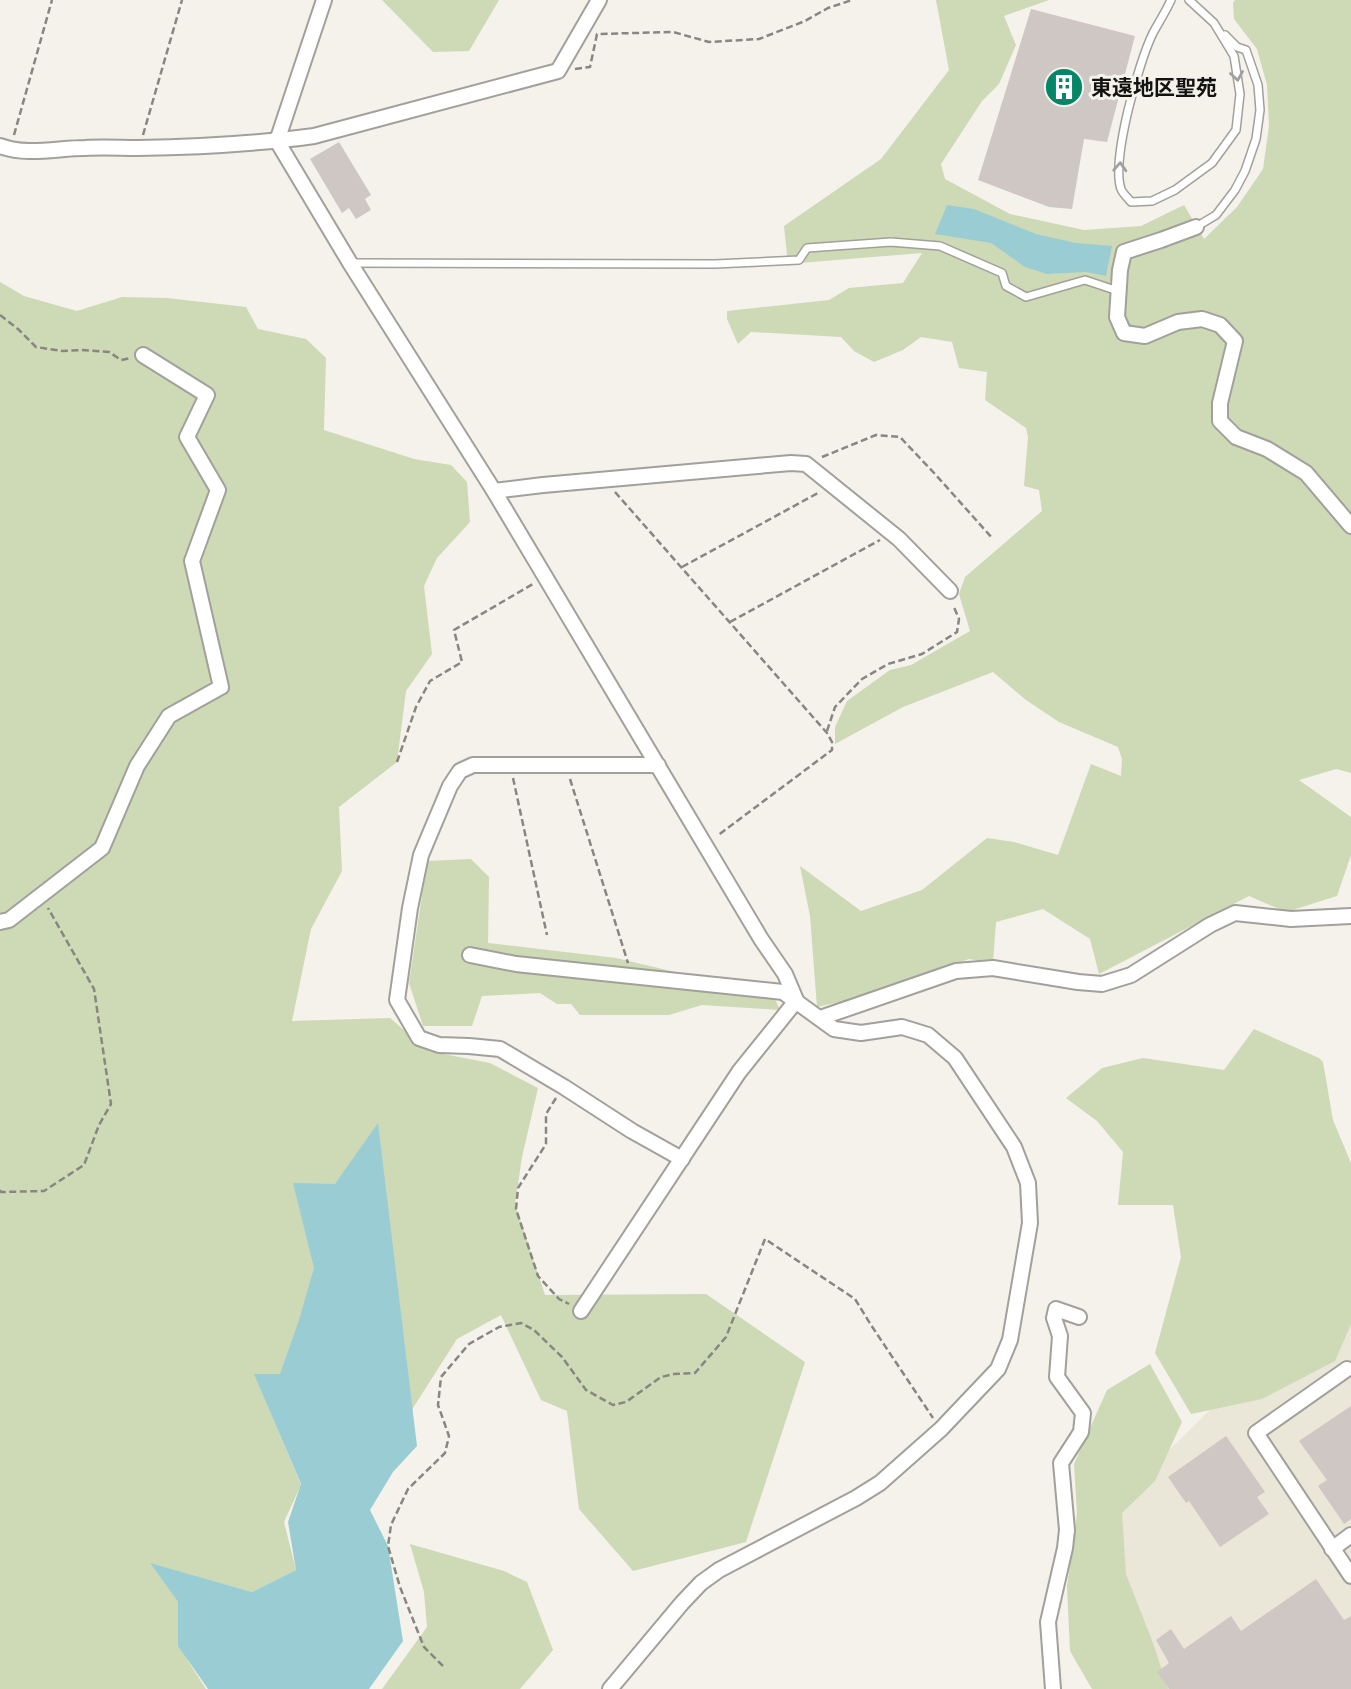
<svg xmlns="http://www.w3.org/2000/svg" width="1351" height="1689" font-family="'Golos Text','Noto Sans JP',sans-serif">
<rect width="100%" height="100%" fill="#f4f2eb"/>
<!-- built -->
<polygon fill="#eae7d9" points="1351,1321 1351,1689 1132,1689 1104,1514 1224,1396"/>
<!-- green -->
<g fill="#ced9b6">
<polygon points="382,0 499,0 469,51 433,52"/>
<polygon points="936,0 1049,0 1004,16 1016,45 999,84 982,101 941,164 945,179 1010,214 1084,230 1141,226 1184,205 1204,239 1237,207 1263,169 1269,126 1267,85 1257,49 1234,19 1233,3 1235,0 1351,0 1351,773 1336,769 1299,780 1351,817 1351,855 1337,896 1286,912 1249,896 1099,974 1090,939 1043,909 996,922 993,963 969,959 878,994 817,1007 810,916 800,866 861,911 922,890 987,838 1014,842 1058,855 1091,764 1121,776 1122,759 1118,747 1059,722 1026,700 993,672 903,707 835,744 835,727 847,701 890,670 911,665 970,631 959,594 965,577 1042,511 1039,490 1024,486 1028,437 1026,428 985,400 987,372 959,368 952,342 921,337 903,350 874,362 854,351 841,337 751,332 738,344 727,319 727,311 829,300 849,288 903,283 922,253 788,264 784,226 881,159 949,70"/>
<polygon points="0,282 24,296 77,311 122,297 167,298 246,307 258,329 306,339 326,358 324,430 414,459 451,465 467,482 470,522 437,558 424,586 432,654 406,691 397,762 339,807 342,871 311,929 292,1021 390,1018 428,1051 490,1063 538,1088 522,1157 515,1204 545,1295 706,1294 805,1362 746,1542 633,1571 579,1509 567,1411 541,1400 501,1315 457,1339 390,1444 255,1375 301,1485 284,1522 296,1570 252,1592 151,1564 178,1602 188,1661 206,1689 0,1689"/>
<polygon points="471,859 489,877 488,943 616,958 773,995 780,1010 702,1005 669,1015 580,1015 571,1004 557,1004 540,993 482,996 472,1026 423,1026 409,983 427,861"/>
<polygon points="1254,1029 1319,1058 1323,1062 1333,1120 1351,1163 1351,1324 1335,1361 1262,1399 1191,1414 1155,1353 1181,1257 1173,1205 1118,1205 1123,1152 1097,1121 1066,1098 1102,1068 1143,1058 1224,1070"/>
<polygon points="1150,1364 1182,1422 1155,1481 1122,1513 1126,1574 1153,1643 1168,1689 1092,1689 1070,1651 1067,1587 1077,1513 1074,1464 1107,1390"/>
<polygon points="410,1544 504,1571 527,1582 553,1650 520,1689 382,1689 427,1627 424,1592"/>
</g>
<!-- water -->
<g fill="#9acdd3">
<polygon points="947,205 974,209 1036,234 1076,243 1112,246 1106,276 1086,272 1047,274 1025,267 991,243 935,234"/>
<polygon points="378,1123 417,1446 393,1472 370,1510 388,1546 403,1641 369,1689 208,1689 178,1646 178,1602 150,1563 252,1592 296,1570 288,1522 301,1484 254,1374 280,1374 299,1320 314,1268 293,1183 335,1184"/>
</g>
<!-- building -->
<g fill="#cec7c4">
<polygon points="1031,9 1135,36 1107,142 1084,139 1072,209 1049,207 978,180"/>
<polygon points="339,142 371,195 365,199 371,210 356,219 349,208 342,213 310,159"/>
<polygon points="1351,1406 1351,1519 1344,1524 1318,1486 1327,1480 1299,1441"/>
<polygon points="1226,1436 1265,1492 1257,1497 1269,1514 1220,1547 1189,1501 1186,1503 1168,1477"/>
<polygon points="1316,1579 1344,1620 1351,1616 1351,1689 1169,1689 1157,1672 1169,1663 1156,1640 1171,1629 1184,1649 1231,1616 1241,1631"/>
</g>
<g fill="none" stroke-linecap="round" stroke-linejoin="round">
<!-- service casing -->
<g stroke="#a2a09a" stroke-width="10">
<g id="service">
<path d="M1171,0c-5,11 -12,22 -18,33 -14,28 -42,127 -32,156 2,5 7,9 10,13l21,-1 23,-11 37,-27 24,-33 4,-36 -6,-38 -20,-33 -25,-23"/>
<polyline points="1196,227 1216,215 1235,190 1245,171 1256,139 1260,110 1258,85 1246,50 1237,47 1225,35"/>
<polyline points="351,263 715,264 799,260 807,248 891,242 940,246 1002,273 1006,286 1026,297 1085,280 1118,291"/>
</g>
</g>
<!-- minor casing -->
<g stroke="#a2a09a" stroke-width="18">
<g id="minor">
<polyline points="324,0 277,141 350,263 494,491 761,939 785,974 796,1000"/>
<path d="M0,146c26,10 58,2 85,2 18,-1 36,0 53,0 59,-1 118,-4 176,-12l244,-65 41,-71"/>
<polyline points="1196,227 1161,240 1124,252 1120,270 1117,317 1124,333 1145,336 1178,322 1202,319 1220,325 1235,341 1220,403 1220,421 1236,437 1267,449 1306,473 1351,526"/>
<polyline points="494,491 543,485 791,463 806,464 899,539 950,591"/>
<polyline points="658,765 473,765 460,771 450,786 421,855 410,908 397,1000 419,1038 439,1045 469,1046 500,1049 564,1087 632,1131 682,1159"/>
<polyline points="0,922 9,920 102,848 137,766 169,716 221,687 192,561 218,490 187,437 207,395 143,355"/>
<polyline points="470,955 516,964 783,992 834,1029 861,1033 902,1027 928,1035 955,1058 1014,1147 1028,1183 1030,1223 1010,1340 998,1369 941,1429 880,1483 856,1498 719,1570 701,1583 682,1603 610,1689"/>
<polyline points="820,1018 956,971 993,968 1078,982 1102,984 1131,975 1210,925 1235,913 1291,919 1351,916"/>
<polyline points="581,1311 739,1072 796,1001"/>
<polyline points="1347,1369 1256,1433 1351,1576"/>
<polyline points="1332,1549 1351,1535"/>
<polyline points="1053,1689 1048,1622 1065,1548 1067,1530 1061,1463 1081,1432 1083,1413 1057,1377 1060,1336 1054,1318 1056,1309 1079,1317"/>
</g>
</g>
<!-- path -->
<g stroke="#878681" stroke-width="2.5" stroke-dasharray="7 3.5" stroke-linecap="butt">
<polyline points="575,69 590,67 597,34 673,32 709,42 759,39 805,21 828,8 852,0"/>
<polyline points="14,135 52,0"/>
<polyline points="143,135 182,0"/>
<polyline points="0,315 18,329 36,347 63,351 81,350 109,352 121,360 131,358"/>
<polyline points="822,457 876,435 900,437 935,474 993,539"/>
<polyline points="615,492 827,733 832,742 832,750 717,836"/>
<polyline points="682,567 818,493"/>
<polyline points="730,622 880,540"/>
<polyline points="827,731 835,707 862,679 888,664 922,654 957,632 959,619 953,605"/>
<polyline points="397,762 416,707 430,681 462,662 454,630 533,584"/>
<polyline points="513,778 547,935"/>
<polyline points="570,779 628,963"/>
<polyline points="556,1098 546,1114 546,1144 518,1188 516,1209 538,1276 559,1299 569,1304"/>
<polyline points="0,1190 1,1192 44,1191 84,1165 99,1125 111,1104 94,989 48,908"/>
<polyline points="443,1666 424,1647 400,1587 388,1546 391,1525 408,1489 445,1453 449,1436 438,1405 441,1377 469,1344 499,1327 521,1323 534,1330 562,1357 586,1390 613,1405 626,1402 661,1377 674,1374 695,1373 726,1337 765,1239 855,1299 871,1325 933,1418"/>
</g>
<!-- service -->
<use href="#service" stroke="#fff" stroke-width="7"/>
<!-- minor -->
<use href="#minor" stroke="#fff" stroke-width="14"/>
</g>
<!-- one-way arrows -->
<defs><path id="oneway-chevron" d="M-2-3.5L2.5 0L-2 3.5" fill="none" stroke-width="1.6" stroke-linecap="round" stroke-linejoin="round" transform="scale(1.75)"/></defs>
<g stroke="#a1a09f">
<use href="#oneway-chevron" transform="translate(1237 76) rotate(81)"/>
<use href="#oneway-chevron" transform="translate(1120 167) rotate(-87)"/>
</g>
<!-- icons -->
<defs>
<g id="building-disc" transform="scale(2.0125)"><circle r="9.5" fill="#058669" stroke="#f4f2eb"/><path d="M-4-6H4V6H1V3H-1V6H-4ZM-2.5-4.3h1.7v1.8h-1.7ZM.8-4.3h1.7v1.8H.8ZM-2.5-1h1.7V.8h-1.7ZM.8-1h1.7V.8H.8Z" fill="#fff"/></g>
</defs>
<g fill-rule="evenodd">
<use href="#building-disc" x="1064" y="87"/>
</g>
<g text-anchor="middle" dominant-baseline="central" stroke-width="6" stroke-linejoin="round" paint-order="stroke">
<!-- poi labels -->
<g font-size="21" font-weight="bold" fill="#131210" stroke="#f4f2eb" text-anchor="start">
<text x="1091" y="87">東遠地区聖苑</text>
</g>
</g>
</svg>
